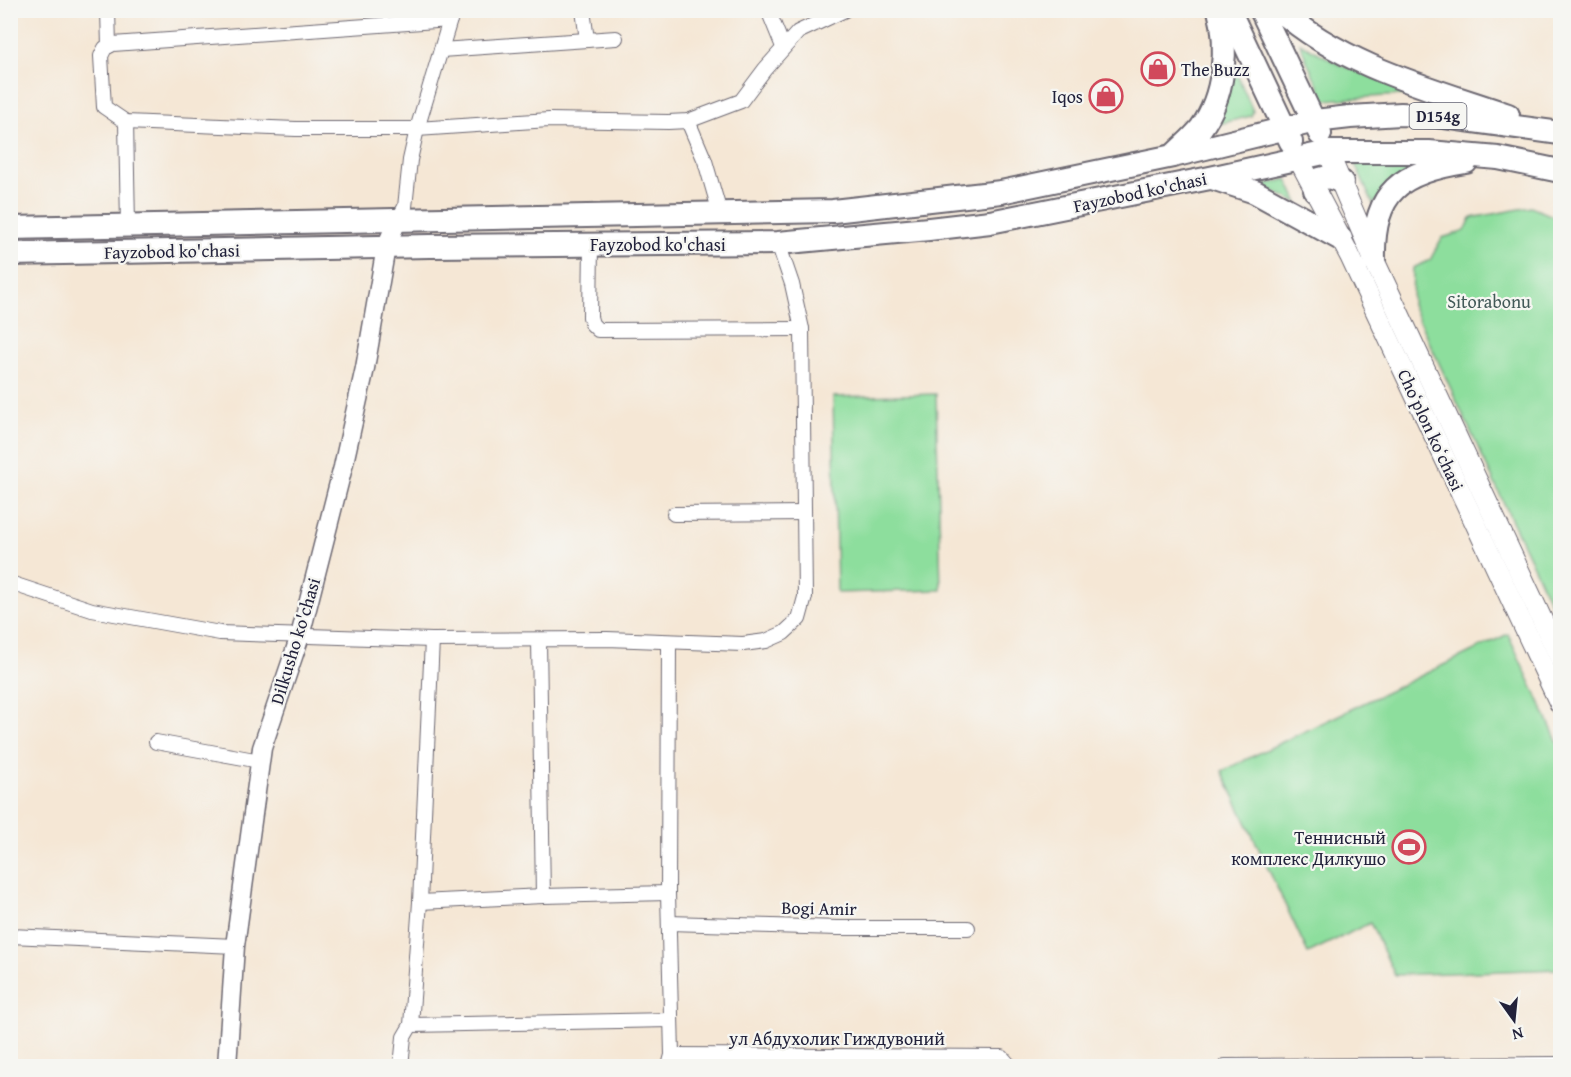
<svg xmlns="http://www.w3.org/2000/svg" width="1571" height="1077" font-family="'Gentium Book Plus',serif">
<rect width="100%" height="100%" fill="#f6f6f2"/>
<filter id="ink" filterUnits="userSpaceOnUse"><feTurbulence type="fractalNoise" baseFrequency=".0167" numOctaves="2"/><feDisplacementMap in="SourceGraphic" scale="12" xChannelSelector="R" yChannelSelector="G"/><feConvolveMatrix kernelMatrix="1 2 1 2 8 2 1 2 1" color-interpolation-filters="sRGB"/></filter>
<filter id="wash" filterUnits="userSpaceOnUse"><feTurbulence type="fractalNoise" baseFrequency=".008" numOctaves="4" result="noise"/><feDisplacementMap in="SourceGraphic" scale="24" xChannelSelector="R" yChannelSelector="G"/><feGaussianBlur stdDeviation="1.35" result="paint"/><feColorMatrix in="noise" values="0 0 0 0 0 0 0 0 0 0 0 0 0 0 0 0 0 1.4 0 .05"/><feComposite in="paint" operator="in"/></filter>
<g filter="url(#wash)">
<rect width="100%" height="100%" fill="#f5e7d5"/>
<!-- green -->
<g fill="#8dde9d" stroke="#58806c" stroke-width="1.5">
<polygon points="1300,43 1341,65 1416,94 1325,100 1308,64"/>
<polygon points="1233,65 1253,111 1251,116 1215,125"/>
<polygon points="1355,164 1415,166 1373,204"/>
<polygon points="1287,179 1298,203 1262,186"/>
<polygon points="1531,207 1560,219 1560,609 1553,609 1412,305 1413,268 1430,260 1442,238 1465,231 1471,218"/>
<polygon points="936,394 941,590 837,593 833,397"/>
<polygon points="1508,634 1560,747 1560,969 1395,975 1370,923 1308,953 1222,771"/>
</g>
</g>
<g filter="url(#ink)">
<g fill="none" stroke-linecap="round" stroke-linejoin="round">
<!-- minor casing -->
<g stroke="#6c6771" stroke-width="16">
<g id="minor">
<polyline points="108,10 109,46"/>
<polyline points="583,10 587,40"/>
<polyline points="768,10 783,47"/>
<polyline points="450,20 113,44 105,48 101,56 104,107 126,122 296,129 417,129 549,120 668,122 688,121 741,101 765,69 798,32 845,10"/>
<polyline points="441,50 616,38"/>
<polyline points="688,121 705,161 720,213"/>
<polyline points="126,122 128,225"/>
<polyline points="397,221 405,207 410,160 417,129 453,10"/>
<polyline points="591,244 590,317 592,324 598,330 802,329"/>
<polyline points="674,514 804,513"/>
<polyline points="10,583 92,610 220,633 432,640 607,639 743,644 766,641 784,633 799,619 805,597 802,329 792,284 778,243"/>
<polyline points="539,640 543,896"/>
<polyline points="669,642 668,893 672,1055"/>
<polyline points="156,742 260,761"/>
<polyline points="420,902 543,896 668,893"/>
<polyline points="669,923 838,928 968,928"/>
<polyline points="10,936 235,946"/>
<polyline points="411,1025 671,1020"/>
<polyline points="401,1066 404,1037 411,1025 420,902 432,640"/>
<polyline points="669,1066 672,1055 1002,1057 1010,1066"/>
<polyline points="1225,1066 1560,1064"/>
</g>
</g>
<!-- tertiary casing -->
<g stroke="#6c6771" stroke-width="21">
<polyline id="tertiary" points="227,1066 235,946 262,748 300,636 343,467 365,368 386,247 397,221"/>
</g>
<!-- secondary casing -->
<g stroke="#6c6771" stroke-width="22">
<g id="secondary">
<polyline points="1328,152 1374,260 1560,658"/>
<polyline points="1298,158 1350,256 1560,704"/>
</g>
</g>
<!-- primary casing -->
<g stroke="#6c6771" stroke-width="26">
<g id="primary">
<polyline points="1229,10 1291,142"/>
<polyline points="1261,10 1320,134"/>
<path d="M1280,10c61,55 152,79 228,105"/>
<path d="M1174,155c9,-9 19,-17 27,-27 23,-31 28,-81 18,-118"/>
<polyline points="1212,178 1255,192 1341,239"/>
<path d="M1315,190l5,-11c9,-3 13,-1 22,3"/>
<polyline points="10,228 833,211 1001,192 1173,156 1315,121 1350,117 1401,114 1437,116 1560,133"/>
<polyline points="10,254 430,246 778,243 929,229 990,222 1210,178 1328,152 1429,152 1498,158 1560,171"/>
<path d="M1374,260c-2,-69 27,-88 92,-98"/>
</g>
</g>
<!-- minor -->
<use href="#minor" stroke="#fff" stroke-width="14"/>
<!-- tertiary -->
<use href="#tertiary" stroke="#fff" stroke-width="18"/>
<!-- secondary -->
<use href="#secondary" stroke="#fff" stroke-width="20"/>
<!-- primary -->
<use href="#primary" stroke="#fff" stroke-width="22"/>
</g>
</g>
<!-- icons -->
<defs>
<g id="shop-ring" transform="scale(1.725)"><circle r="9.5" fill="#f6f6f2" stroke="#d1495b" stroke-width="1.5"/><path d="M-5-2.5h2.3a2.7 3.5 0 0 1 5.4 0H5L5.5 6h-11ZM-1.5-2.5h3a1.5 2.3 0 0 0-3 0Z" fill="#d1495b"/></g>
<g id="stadium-ring" transform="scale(1.725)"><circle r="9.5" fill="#f6f6f2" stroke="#d1495b" stroke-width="1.5"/><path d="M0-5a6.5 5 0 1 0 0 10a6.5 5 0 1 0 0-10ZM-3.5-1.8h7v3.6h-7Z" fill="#d1495b"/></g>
</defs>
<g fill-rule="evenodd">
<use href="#shop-ring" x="1158" y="69"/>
<use href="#shop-ring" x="1106" y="96"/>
<use href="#stadium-ring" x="1409" y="847"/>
</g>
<g text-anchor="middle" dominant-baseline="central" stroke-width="4.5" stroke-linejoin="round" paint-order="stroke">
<!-- shield labels -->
<rect fill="#f6f6f2" stroke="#626272" stroke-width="1.5" x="1409.5" y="103" width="57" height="26" rx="4.5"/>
<g font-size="16" font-weight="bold" fill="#22223b">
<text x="1438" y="116">D154g</text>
</g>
<!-- poi labels -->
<g font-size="18" fill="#22223b" stroke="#f6f6f2" text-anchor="end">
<text x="1181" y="69" text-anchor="start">The Buzz</text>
<text x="1083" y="96">Iqos</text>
<text x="1386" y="837">Теннисный<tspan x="1386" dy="21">комплекс Дилкушо</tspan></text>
</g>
<!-- street labels -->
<g font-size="18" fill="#22223b" stroke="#f6f6f2">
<text transform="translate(1140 192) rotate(-12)">Fayzobod ko'chasi</text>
<text x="658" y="244">Fayzobod ko'chasi</text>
<text transform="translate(172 251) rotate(-1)">Fayzobod ko'chasi</text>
<text transform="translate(1431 430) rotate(65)">Choʻplon koʻchasi</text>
<text transform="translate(295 641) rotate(-73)">Dilkusho ko'chasi</text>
<text transform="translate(819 908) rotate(1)">Bogi Amir</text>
<text x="837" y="1038">ул Абдухолик Гиждувоний</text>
</g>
<!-- park labels -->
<g font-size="18" fill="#425a58" stroke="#f6f6f2">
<text x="1489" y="301">Sitorabonu</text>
</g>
</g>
<!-- margin -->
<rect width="1571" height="1077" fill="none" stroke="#f6f6f2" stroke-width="36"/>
<!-- north arrow -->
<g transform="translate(1514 1020) rotate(165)" stroke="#f6f6f2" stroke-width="4.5" paint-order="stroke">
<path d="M0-4.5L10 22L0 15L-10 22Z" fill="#22223b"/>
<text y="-9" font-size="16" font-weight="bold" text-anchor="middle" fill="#22223b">N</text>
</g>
</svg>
